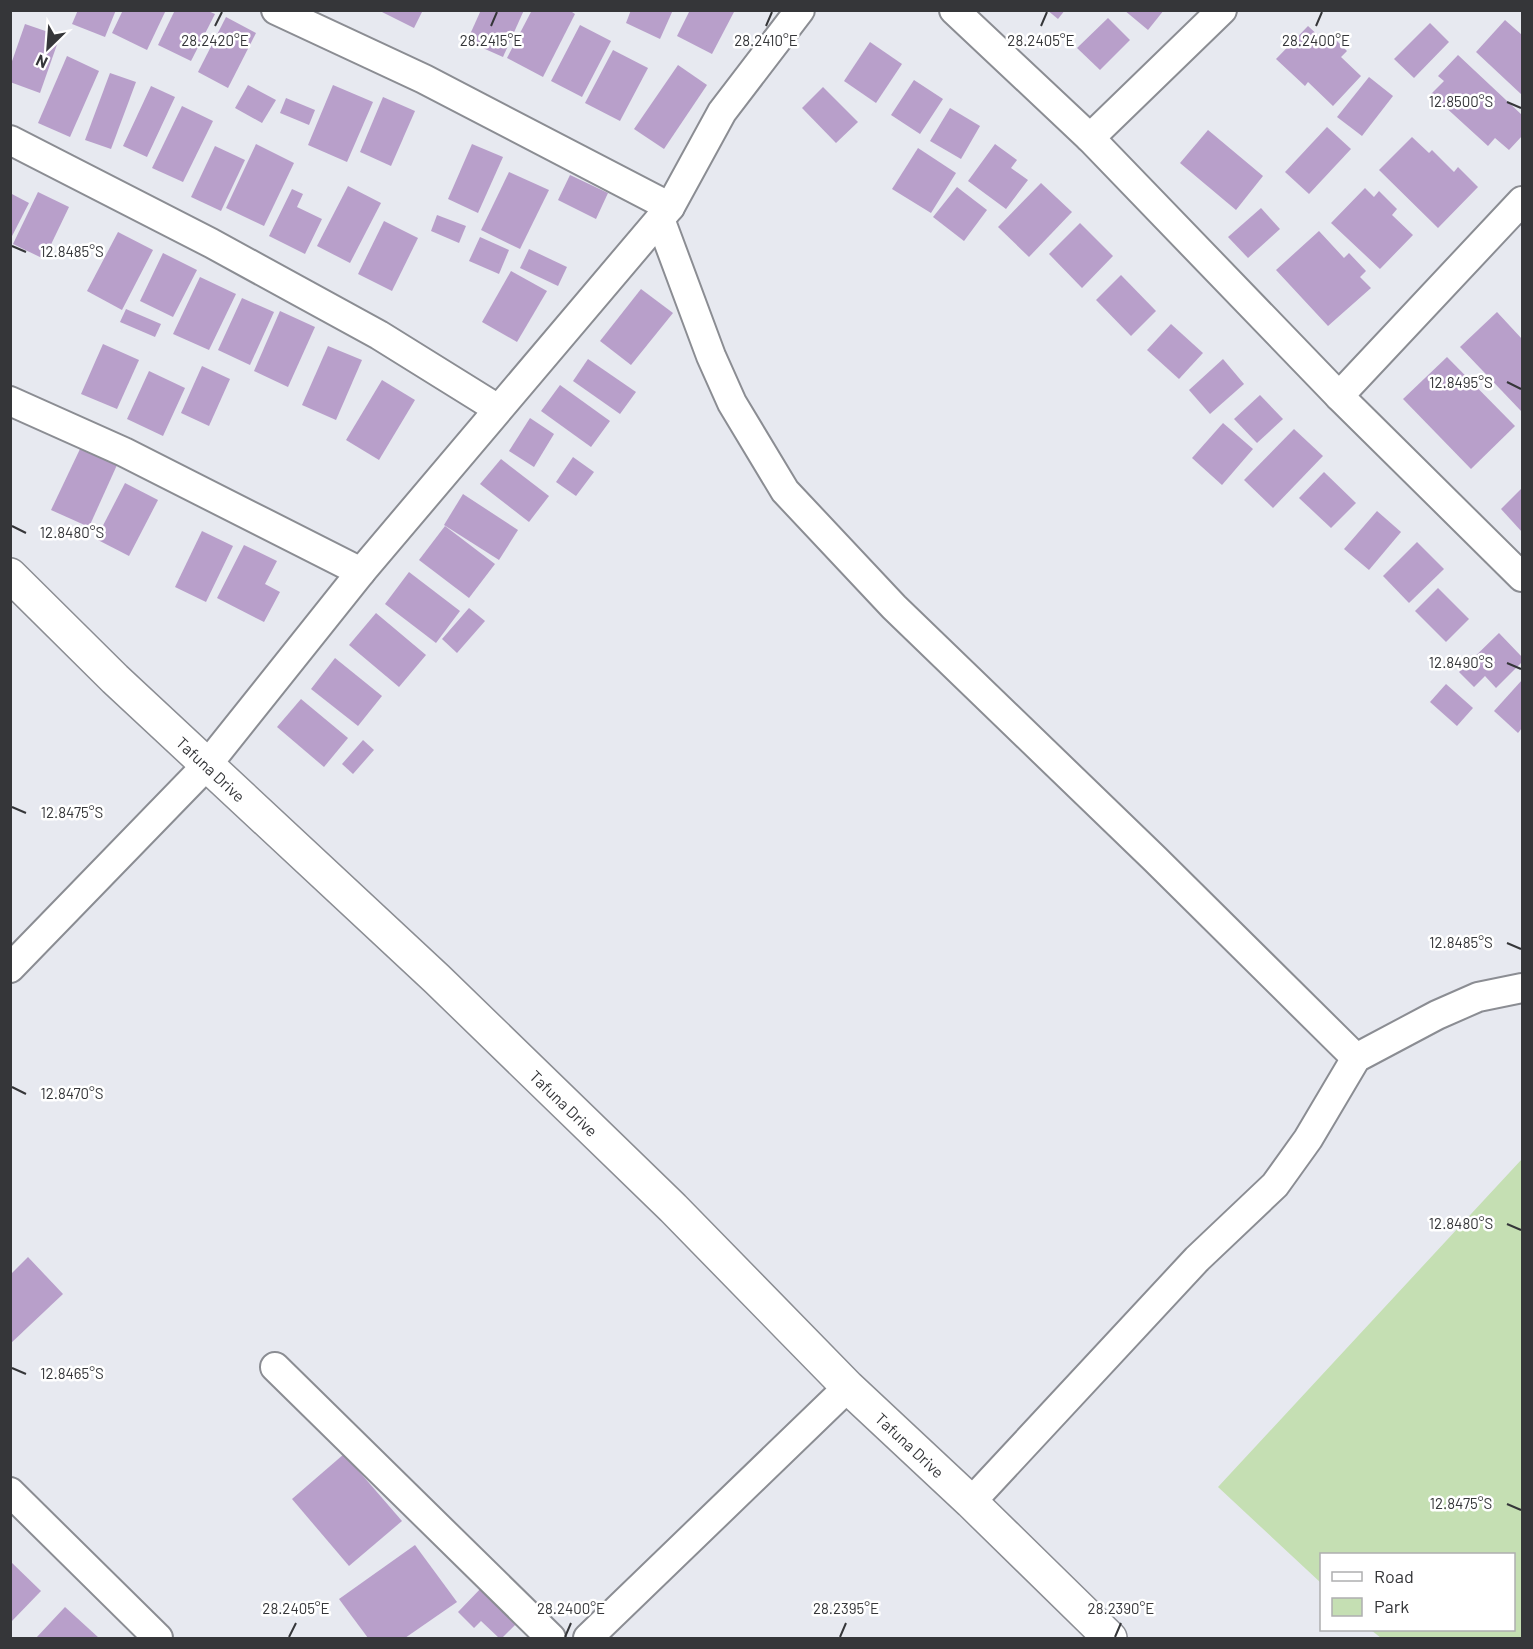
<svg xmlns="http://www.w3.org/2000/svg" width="1533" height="1649" font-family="Barlow,sans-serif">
<rect width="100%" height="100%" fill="#e7e9f0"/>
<!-- green -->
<polygon fill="#c5dfb3" points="1522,1159 1522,1638 1381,1638 1371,1630 1514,1630 1514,1554 1322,1554 1321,1583 1218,1487"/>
<!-- building -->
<g fill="#b89fca">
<polygon points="78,10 116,10 105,37 72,24"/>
<polygon points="123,10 166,10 147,50 112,33"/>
<polygon points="175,10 206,10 215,14 191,61 158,45"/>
<polygon points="378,10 423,10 414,28"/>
<polygon points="481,10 524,10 503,57 467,41"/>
<polygon points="532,10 569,10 575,14 543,77 507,58"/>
<polygon points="631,10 673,10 660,39 626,23"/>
<polygon points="690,10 735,10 712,54 677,36"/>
<polygon points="1047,10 1065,10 1058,19"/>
<polygon points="1124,10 1164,10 1148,30"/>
<polygon points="226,17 256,33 228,88 198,72"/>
<polygon points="1108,18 1130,40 1100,70 1077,48"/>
<polygon points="1505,20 1522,35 1522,95 1476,52"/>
<polygon points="1430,23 1449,42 1414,78 1394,59"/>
<polygon points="25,24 60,36 40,93 10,82 10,67"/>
<polygon points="580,25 611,41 582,97 551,81"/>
<polygon points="1308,26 1323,40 1329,33 1347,51 1341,57 1361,76 1333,106 1308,82 1305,86 1276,59"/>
<polygon points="870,42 902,64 876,103 844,81"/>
<polygon points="613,50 648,68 620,121 585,103"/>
<polygon points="1458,55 1522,115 1522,136 1509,150 1495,138 1488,146 1431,94 1444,81 1438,76"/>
<polygon points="67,56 99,71 70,137 38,123"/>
<polygon points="678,65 707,85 664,149 634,129"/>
<polygon points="110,73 136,82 111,149 85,140"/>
<polygon points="1369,77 1393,96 1362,136 1337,117"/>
<polygon points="914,80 943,99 920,134 891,115"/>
<polygon points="248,85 276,100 262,123 235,108"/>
<polygon points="333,85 373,102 347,162 308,145"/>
<polygon points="151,86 175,97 147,157 123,146"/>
<polygon points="823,87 858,122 836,143 802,108"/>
<polygon points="383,97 415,111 391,166 360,152"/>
<polygon points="286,98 315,110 309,125 280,113"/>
<polygon points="182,106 213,121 183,182 152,168"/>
<polygon points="950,108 980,126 961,159 930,141"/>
<polygon points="1327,127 1351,149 1309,194 1285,172"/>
<polygon points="1208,130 1263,176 1236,210 1180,163"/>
<polygon points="1412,137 1429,153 1432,150 1454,172 1458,167 1478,187 1438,228 1379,170"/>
<polygon points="256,144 294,163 264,226 226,208"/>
<polygon points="472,144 503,157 478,213 448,199"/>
<polygon points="995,144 1017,160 1011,168 1028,180 1006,209 968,181"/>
<polygon points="215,146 245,160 221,211 191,197"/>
<polygon points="918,148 956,173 931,213 892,189"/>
<polygon points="509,172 549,190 520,249 481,230"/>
<polygon points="570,175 608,193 596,219 558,200"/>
<polygon points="1041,183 1072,212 1029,257 998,227"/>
<polygon points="348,186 381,203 350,263 317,246"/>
<polygon points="957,187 987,210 964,241 933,217"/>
<polygon points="1365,188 1374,197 1379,191 1397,209 1392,215 1413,235 1380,269 1331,223"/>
<polygon points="292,189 303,194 297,207 322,219 305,254 269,236"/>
<polygon points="38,192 69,207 44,259 13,244"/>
<polygon points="10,193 29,203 10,240"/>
<polygon points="1261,208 1280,229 1248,258 1228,237"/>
<polygon points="437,215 466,226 459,243 431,231"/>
<polygon points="384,221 418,238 392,291 358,274"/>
<polygon points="1080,223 1113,256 1082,288 1049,254"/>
<polygon points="1319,231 1344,258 1349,253 1366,271 1360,277 1371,288 1328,326 1276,270"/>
<polygon points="118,232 153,250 122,310 87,291"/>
<polygon points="480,237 509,250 499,274 469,261"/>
<polygon points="529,249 567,267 558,286 520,268"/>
<polygon points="163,253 197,270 173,317 140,301"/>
<polygon points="511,271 547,291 517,342 482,322"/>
<polygon points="1121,275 1156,311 1131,336 1096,300"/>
<polygon points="200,277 236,294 209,350 173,334"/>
<polygon points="641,289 673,313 631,365 600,341"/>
<polygon points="242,298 274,312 250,365 218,350"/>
<polygon points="126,309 161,324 155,337 120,322"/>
<polygon points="280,311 315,327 288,387 254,371"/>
<polygon points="1497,312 1522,339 1522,412 1460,347"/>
<polygon points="1171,324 1203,353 1179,379 1147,350"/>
<polygon points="103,344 139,360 117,409 81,394"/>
<polygon points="328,346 362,360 336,420 302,405"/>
<polygon points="1447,357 1515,426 1471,469 1403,399"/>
<polygon points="588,359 636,392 620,414 573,381"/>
<polygon points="1223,359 1244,384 1210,414 1189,390"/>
<polygon points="202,366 230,379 209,426 181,413"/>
<polygon points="149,371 185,388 163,436 127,419"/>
<polygon points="382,380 415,400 379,460 346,440"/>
<polygon points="560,385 610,421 591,447 541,411"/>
<polygon points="1260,395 1283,419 1257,443 1234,419"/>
<polygon points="530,418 554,434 534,467 509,451"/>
<polygon points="1223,423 1253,449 1222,485 1192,458"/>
<polygon points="1294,429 1323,456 1273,508 1244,480"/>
<polygon points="80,449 117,465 89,527 51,510"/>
<polygon points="573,457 594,472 576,496 556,482"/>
<polygon points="501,459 549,496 529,522 480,484"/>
<polygon points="1324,472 1356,503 1331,528 1299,498"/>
<polygon points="125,483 158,500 129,556 96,539"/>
<polygon points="1522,488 1522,532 1501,509"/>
<polygon points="463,494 518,530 499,560 444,525"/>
<polygon points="1377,511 1401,532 1369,570 1344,549"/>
<polygon points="445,526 495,564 469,598 419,560"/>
<polygon points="202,531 233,546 206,602 175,587"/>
<polygon points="1417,542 1444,569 1409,603 1383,576"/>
<polygon points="244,545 277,561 265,584 280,592 264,622 217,598"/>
<polygon points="409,572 460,611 436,643 385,604"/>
<polygon points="1438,588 1469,619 1446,642 1415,611"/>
<polygon points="469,608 485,621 457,653 442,639"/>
<polygon points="376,613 426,655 399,687 349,645"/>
<polygon points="1499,633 1522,657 1522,662 1496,688 1485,676 1474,687 1459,672"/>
<polygon points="335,658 382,696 358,726 311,689"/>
<polygon points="1522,680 1522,728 1518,733 1494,711"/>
<polygon points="1446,684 1473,708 1457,726 1430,702"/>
<polygon points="301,699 348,738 324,767 277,727"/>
<polygon points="363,740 374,750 353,774 342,764"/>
<polygon points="28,1257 63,1294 10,1344 10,1275"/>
<polygon points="344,1454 402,1521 349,1566 292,1499"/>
<polygon points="415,1545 457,1602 405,1638 368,1638 339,1599"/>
<polygon points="10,1561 41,1591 10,1623"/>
<polygon points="484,1585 520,1620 502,1638 499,1638 481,1621 474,1628 458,1612"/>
<polygon points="65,1607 99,1638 36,1638"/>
</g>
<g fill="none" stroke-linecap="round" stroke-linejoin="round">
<!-- street casing -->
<g stroke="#8b8d93" stroke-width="32">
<g id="street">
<polyline points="276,10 424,79 670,207"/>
<polyline points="954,10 1090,138 1339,396 1522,577"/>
<polyline points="1090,138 1222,10"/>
<polyline points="10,140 211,243 379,335 498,409"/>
<polyline points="660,219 711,356 732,403 785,491 894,607 1155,859 1356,1058"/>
<polyline points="1339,396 1522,201"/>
<polyline points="10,401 124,452 361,572"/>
<polyline points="10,968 207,765 361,572 670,207 722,112 800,10"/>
<polyline points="275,1367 551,1638"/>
<polyline points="10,1492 158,1638"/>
<polyline points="971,1502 1197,1259 1275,1185 1308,1139 1356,1058 1437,1015 1478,997 1522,988"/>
<polyline points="588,1638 848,1387"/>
</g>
</g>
<!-- secondary casing -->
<g stroke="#8b8d93" stroke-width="36">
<polyline id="secondary" points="10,575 115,679 437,979 673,1208 848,1387 971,1502 1110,1638"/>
</g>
<!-- street -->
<use href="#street" stroke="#fff" stroke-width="28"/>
<!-- secondary -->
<use href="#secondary" stroke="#fff" stroke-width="33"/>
</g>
<!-- ticks -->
<path fill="none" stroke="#353639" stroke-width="2" d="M215,26l7,-14M491,26l6,-14M766,26l6,-14M1041,26l6,-14M1316,26l6,-14M1507,102l14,6M12,246l14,6M1507,382l14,7M12,526l14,7M1507,663l14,6M12,807l14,6M1507,943l14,6M12,1087l14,7M1507,1224l14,6M12,1368l14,6M1507,1504l14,6M289,1637l7,-14M565,1637l6,-14M840,1637l6,-14M1115,1637l6,-14"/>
<g text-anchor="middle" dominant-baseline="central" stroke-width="5" stroke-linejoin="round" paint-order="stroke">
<!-- street labels -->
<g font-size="16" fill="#353639" stroke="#fff">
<text transform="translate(211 769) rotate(43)">Tafuna Drive</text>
<text transform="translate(564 1103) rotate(44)">Tafuna Drive</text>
<text transform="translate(910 1445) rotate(43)">Tafuna Drive</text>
</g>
</g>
<g font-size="15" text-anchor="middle" fill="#353639" stroke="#fff" stroke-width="5" stroke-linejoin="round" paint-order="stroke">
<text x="215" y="46">28.2420°E</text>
<text x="491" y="46">28.2415°E</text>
<text x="766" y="46">28.2410°E</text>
<text x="1041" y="46">28.2405°E</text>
<text x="1316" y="46">28.2400°E</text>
<text x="1461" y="107">12.8500°S</text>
<text x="72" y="257">12.8485°S</text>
<text x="1461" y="388">12.8495°S</text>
<text x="72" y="538">12.8480°S</text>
<text x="1461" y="668">12.8490°S</text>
<text x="72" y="818">12.8475°S</text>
<text x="1461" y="948">12.8485°S</text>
<text x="72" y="1099">12.8470°S</text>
<text x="1461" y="1229">12.8480°S</text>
<text x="72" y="1379">12.8465°S</text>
<text x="1461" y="1509">12.8475°S</text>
<text x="296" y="1614">28.2405°E</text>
<text x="571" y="1614">28.2400°E</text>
<text x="846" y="1614">28.2395°E</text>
<text x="1121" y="1614">28.2390°E</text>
</g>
<!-- border -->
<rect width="1533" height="1649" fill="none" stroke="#353639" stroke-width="24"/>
<!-- legend -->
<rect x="1320" y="1553" width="195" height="78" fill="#ffffff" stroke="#aeafb0" stroke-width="1.5"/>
<rect x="1332" y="1572" width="30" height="9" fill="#ffffff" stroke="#aeafb0" stroke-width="1.5"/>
<text x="1374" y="1583" font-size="18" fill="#353639">Road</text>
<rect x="1332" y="1598" width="30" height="18" fill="#c5dfb3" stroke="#aeafb0" stroke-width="1.5"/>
<text x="1374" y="1613" font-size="18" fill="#353639">Park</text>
<!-- north arrow -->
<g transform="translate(48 48) rotate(205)" stroke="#ffffff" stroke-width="4.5" paint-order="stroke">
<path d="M0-4.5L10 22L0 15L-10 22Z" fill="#353639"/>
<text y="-9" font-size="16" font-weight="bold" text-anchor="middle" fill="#353639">N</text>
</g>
</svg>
